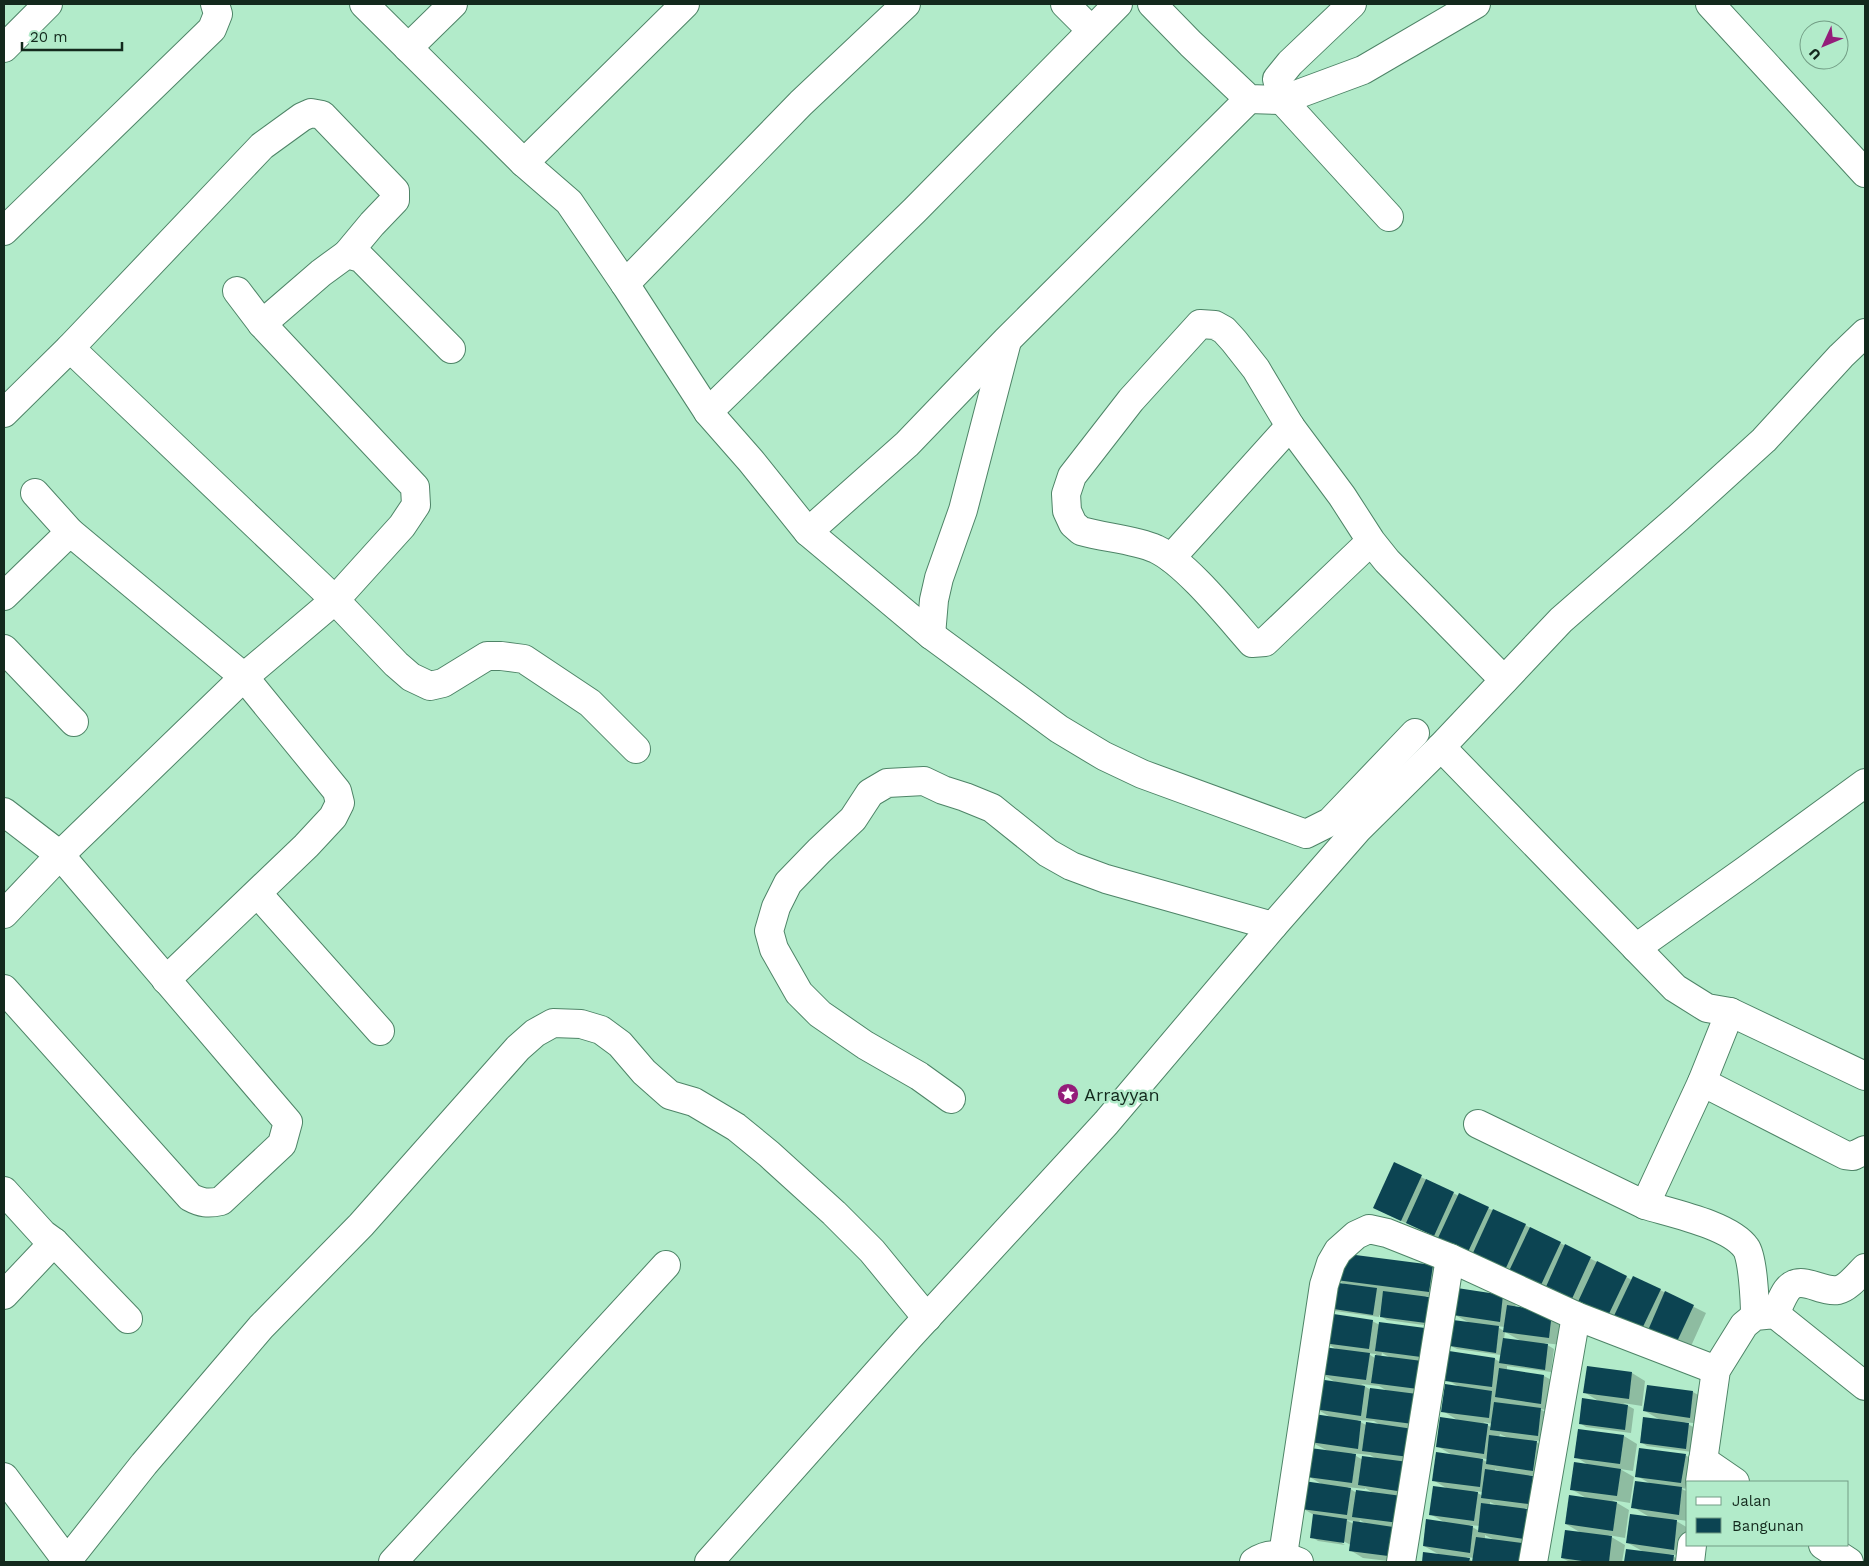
<svg xmlns="http://www.w3.org/2000/svg" width="1869" height="1566" font-family="'Work Sans',sans-serif">
<rect width="100%" height="100%" fill="#b2ebca"/>
<!-- shadow -->
<g fill="#0003" fill-rule="evenodd">
<polygon points="1395,1164 1459,1196 1459,1195 1525,1225 1632,1280 1660,1290 1706,1313 1687,1355 1374,1208"/>
<polygon points="1341,1255 1433,1266 1446,1274 1442,1298 1425,1296 1434,1302 1431,1326 1387,1320 1379,1315 1379,1317 1335,1311 1329,1308 1348,1286 1337,1280"/>
<path d="M1503,1296l13,7 -1,5 50,12 -3,25 -18,-2 10,6 -3,23 -44,-6v5l37,5 13,7 -4,28 -13,-2 14,8 -4,25 -17,-2 16,10 -4,27 -17,-2 17,10 -4,26 -17,-3 16,10 -4,27 -16,-2 15,8 -2,11h-110l1,-9 16,2 -16,-9 22,-23 -16,-9 18,-25 -15,-9 21,-24 -17,-10 22,-25 -16,-10 17,-24 -13,-7 48,-21 5,3 1,-7 -44,-6 -6,-3 19,-23 -15,-8zM1496,1326l9,1 -1,4zM1505,1332l16,9 -17,-2zM1483,1422l10,2 -1,4zM1500,1434l8,4 -9,-1zM1479,1458l8,1v3zM1495,1469l8,4 -8,-1zM1474,1491l9,1v4zM1490,1502l8,4 -8,-1zM1469,1525l11,1 -1,5zM1485,1535l9,5 -9,-1zM1467,1557l7,1v4l-8,-5z"/>
<path d="M1372,1321l8,4 44,5 7,66 -18,-3 16,10 -32,159 -34,-4 -13,-8 1,-5 -12,-6 -1,2 7,4 -27,-4 -6,-4 2,-22 -12,-7 21,-23 -15,-9 20,-25 -17,-9 21,-24 -17,-10 22,-25 -17,-10 18,-23 -14,-8zM1367,1353l9,1 -1,4zM1382,1353l9,5 -10,-1zM1361,1384l18,2 10,6 -18,-2zM1357,1420l17,1 8,5 -16,-1zM1351,1453l19,2 9,5h-16zM1347,1487l18,2v-1l10,6 -18,-1zM1346,1520l8,1v3zM1360,1520l8,5 -9,-1z"/>
<polygon points="1588,1367 1632,1373 1645,1381 1642,1406 1623,1403 1634,1409 1631,1433 1586,1427 1580,1423 1600,1402 1584,1392"/>
<polygon points="1693,1392 1705,1399 1703,1424 1684,1422 1695,1428 1692,1452 1647,1446 1641,1442 1662,1421 1645,1411"/>
<polygon points="1580,1430 1624,1436 1637,1444 1633,1471 1620,1469 1634,1477 1630,1503 1612,1500 1629,1510 1625,1538 1608,1535 1625,1545 1622,1562 1570,1562 1562,1558 1583,1534 1566,1524 1588,1499 1571,1489 1590,1466 1576,1457"/>
<polygon points="1685,1455 1698,1463 1688,1482 1688,1489 1680,1488 1688,1492 1688,1521 1673,1519 1688,1528 1686,1556 1669,1554 1683,1562 1625,1562 1627,1550 1644,1552 1628,1543 1651,1518 1633,1507 1651,1484 1637,1476"/>
</g>
<!-- building -->
<g fill="#0c4452">
<polygon points="1394,1162 1422,1175 1401,1221 1373,1208"/>
<polygon points="1426,1179 1454,1192 1434,1236 1406,1223"/>
<polygon points="1459,1193 1489,1207 1468,1252 1438,1238"/>
<polygon points="1493,1209 1526,1224 1505,1270 1472,1255"/>
<polygon points="1530,1227 1561,1242 1541,1285 1509,1271"/>
<polygon points="1565,1244 1591,1257 1571,1301 1545,1289"/>
<polygon points="1340,1253 1433,1265 1429,1292 1336,1280"/>
<polygon points="1597,1261 1627,1276 1606,1320 1576,1306"/>
<polygon points="1633,1276 1661,1289 1640,1333 1612,1320"/>
<polygon points="1331,1282 1377,1288 1373,1315 1327,1308"/>
<polygon points="1457,1288 1503,1295 1500,1322 1453,1315"/>
<polygon points="1383,1291 1429,1297 1426,1323 1380,1317"/>
<polygon points="1665,1291 1694,1305 1674,1348 1646,1335"/>
<polygon points="1507,1305 1552,1312 1549,1338 1503,1332"/>
<polygon points="1327,1313 1373,1320 1369,1349 1323,1343"/>
<polygon points="1453,1320 1499,1326 1496,1353 1450,1346"/>
<polygon points="1379,1322 1425,1328 1421,1357 1375,1351"/>
<polygon points="1503,1338 1548,1344 1545,1370 1499,1363"/>
<polygon points="1323,1347 1370,1353 1366,1380 1319,1374"/>
<polygon points="1449,1351 1495,1358 1492,1387 1445,1381"/>
<polygon points="1375,1355 1422,1361 1418,1389 1371,1383"/>
<polygon points="1587,1366 1632,1372 1629,1399 1583,1393"/>
<polygon points="1499,1368 1544,1375 1541,1404 1495,1397"/>
<polygon points="1318,1379 1365,1386 1361,1416 1314,1409"/>
<polygon points="1445,1384 1492,1391 1489,1418 1441,1412"/>
<polygon points="1647,1385 1693,1391 1690,1418 1643,1411"/>
<polygon points="1370,1388 1417,1394 1413,1424 1366,1418"/>
<polygon points="1582,1398 1628,1405 1625,1430 1579,1424"/>
<polygon points="1494,1402 1541,1408 1538,1436 1490,1430"/>
<polygon points="1314,1414 1361,1421 1358,1449 1310,1442"/>
<polygon points="1440,1417 1488,1424 1484,1454 1436,1447"/>
<polygon points="1643,1417 1689,1423 1686,1449 1640,1443"/>
<polygon points="1366,1422 1413,1429 1409,1457 1362,1451"/>
<polygon points="1578,1429 1624,1435 1620,1464 1574,1458"/>
<polygon points="1489,1435 1537,1441 1533,1471 1486,1464"/>
<polygon points="1310,1448 1356,1454 1352,1483 1307,1477"/>
<polygon points="1639,1448 1686,1454 1681,1483 1635,1477"/>
<polygon points="1436,1452 1483,1459 1480,1487 1432,1481"/>
<polygon points="1362,1456 1408,1462 1404,1492 1358,1485"/>
<polygon points="1574,1462 1621,1469 1617,1496 1570,1490"/>
<polygon points="1485,1469 1533,1476 1529,1504 1481,1498"/>
<polygon points="1304,1481 1351,1488 1347,1515 1301,1509"/>
<polygon points="1635,1481 1682,1487 1679,1515 1631,1508"/>
<polygon points="1433,1486 1478,1492 1474,1521 1429,1515"/>
<polygon points="1356,1490 1402,1496 1399,1523 1352,1517"/>
<polygon points="1569,1495 1617,1502 1613,1531 1565,1524"/>
<polygon points="1481,1503 1527,1509 1524,1539 1478,1532"/>
<polygon points="1313,1514 1347,1519 1344,1543 1310,1538"/>
<polygon points="1630,1514 1677,1520 1674,1550 1626,1543"/>
<polygon points="1426,1519 1473,1526 1470,1553 1423,1546"/>
<polygon points="1353,1521 1400,1528 1396,1557 1349,1551"/>
<polygon points="1565,1530 1612,1536 1609,1562 1589,1562 1561,1558"/>
<polygon points="1476,1537 1522,1543 1520,1562 1472,1562"/>
<polygon points="1626,1549 1674,1555 1673,1562 1624,1562"/>
<polygon points="1423,1552 1470,1558 1469,1562 1422,1562"/>
</g>
<g fill="none" stroke-linecap="round" stroke-linejoin="round">
<!-- minor casing -->
<g stroke="#4e8467" stroke-width="30">
<g id="minor">
<polyline points="364,4 524,163 569,202 625,284 708,412 751,461 808,532 931,635 1059,729 1104,756 1142,774 1306,834 1330,822 1415,733"/>
<polyline points="1065,4 1091,30"/>
<polyline points="1152,4 1191,44 1249,99 1282,100 1363,70 1476,4"/>
<polyline points="1352,4 1290,63 1277,79 1282,100 1389,217"/>
<polyline points="1710,4 1865,173"/>
<polyline points="4,48 48,4"/>
<polyline points="408,48 453,4"/>
<polyline points="524,163 685,4"/>
<polyline points="4,231 212,29 218,14 215,4"/>
<polyline points="625,284 801,103 906,4"/>
<polyline points="262,324 321,273 347,254 361,258 451,349"/>
<polyline points="70,348 335,600 396,664 411,677 430,686 443,683 487,656 501,656 524,659 590,703 636,749"/>
<polyline points="708,412 915,210 1118,4"/>
<polyline points="4,413 70,348 262,146 302,117 311,113 322,115 395,191 395,200 372,224 347,254"/>
<polyline points="35,493 70,532"/>
<polyline points="808,532 907,444 1007,340 1249,99"/>
<path d="M1371,541l-106,101 -13,1c-23,-26 -66,-80 -96,-94 -23,-10 -51,-11 -75,-18l-8,-7 -6,-13 -1,-17 6,-18 59,-76 69,-76 15,1 9,5 10,11 22,28 34,57 52,70 29,45 16,20 117,119"/>
<polyline points="1171,558 1290,426"/>
<polyline points="4,596 70,532 244,677 337,791 340,803 333,817 306,846 166,980"/>
<polyline points="931,635 934,600 939,578 963,510 1007,341"/>
<polyline points="4,649 74,722"/>
<polyline points="1441,747 1675,988 1707,1008 1730,1012 1865,1076"/>
<path d="M4,812l56,43 228,267 -6,22 -61,57c-13,3 -20,2 -31,-4l-186,-208"/>
<polyline points="258,894 380,1031"/>
<polyline points="4,914 60,855 244,677 335,600 402,526 416,505 415,487 262,324 237,291"/>
<polyline points="1636,948 1746,870 1865,783"/>
<polyline points="1702,1082 1845,1155 1853,1156 1865,1150"/>
<polyline points="951,1099 919,1076 865,1045 820,1014 799,993 774,949 769,931 776,907 788,883 819,851 853,819 870,793 887,783 924,781 943,790 965,797 992,808 1048,853 1071,866 1106,879 1273,926"/>
<polyline points="1478,1124 1645,1205 1702,1082 1730,1012"/>
<polyline points="4,1191 43,1234 54,1242 4,1295"/>
<path d="M1645,1205c26,8 85,20 101,43 7,9 9,56 9,68"/>
<polyline points="54,1242 128,1319"/>
<path d="M1775,1314c4,-8 7,-17 12,-24 13,-17 34,3 51,0 10,-2 20,-15 27,-22"/>
<polyline points="1703,1460 1735,1482"/>
<polyline points="4,1477 67,1561 144,1464 261,1327 361,1225 518,1048 535,1033 553,1023 581,1024 601,1030 620,1044 644,1072 670,1095 694,1102 736,1127 769,1154 834,1213 872,1251 927,1318"/>
<polyline points="1700,1482 1716,1370 1744,1325 1755,1316 1775,1314 1865,1386"/>
<polyline points="1823,1545 1849,1562"/>
<polyline points="1283,1555 1324,1285 1331,1263 1338,1251 1356,1235 1369,1229 1387,1233 1450,1258 1576,1316 1716,1370"/>
<polyline points="393,1562 666,1265"/>
<polyline points="709,1562 910,1336 1106,1123 1273,926 1358,829 1441,747 1561,620 1678,518 1764,440 1841,356 1865,333"/>
<path d="M1254,1562c17,-11 28,-7 45,0"/>
<polyline points="1401,1562 1450,1258"/>
<polyline points="1533,1562 1576,1316"/>
<polyline points="1690,1562 1692,1545"/>
</g>
</g>
<!-- minor -->
<use href="#minor" stroke="#fff" stroke-width="28"/>
</g>
<!-- icons -->
<defs>
<g id="sight-disc" transform="scale(1.125)"><circle r="9.5" fill="#941d7a" stroke="#b2ebca"/><path d="M0-6L1.8-2.2L6-1.7L2.9 1.2L3.7 5.4L0 3.3L-3.7 5.4L-2.9 1.2L-6-1.7L-1.8-2.2Z" fill="#fff"/></g>
</defs>
<g fill-rule="evenodd">
<use href="#sight-disc" x="1068" y="1094"/>
</g>
<g text-anchor="middle" dominant-baseline="central" stroke-width="5" stroke-linejoin="round" paint-order="stroke">
<!-- poi labels -->
<g font-size="18" fill="#13291d" stroke="#b2ebca" text-anchor="start">
<text x="1084" y="1094">Arrayyan</text>
</g>
</g>
<!-- border -->
<rect width="1869" height="1566" fill="none" stroke="#13291d" stroke-width="10"/>
<!-- legend -->
<rect x="1686" y="1481" width="162" height="65" fill="#b2ebca" stroke="#729d85"/>
<rect x="1696" y="1497" width="25" height="8" fill="#ffffff" stroke="#729d85"/>
<text x="1732" y="1506" font-size="15" fill="#13291d">Jalan</text>
<rect x="1696" y="1518" width="25" height="15" fill="#0c4452" stroke="#729d85"/>
<text x="1732" y="1531" font-size="15" fill="#13291d">Bangunan</text>
<!-- north arrow -->
<g transform="translate(1824 45) rotate(226)"><circle r="24" fill="#b2ebca" stroke="#729d85"/>
<path d="M0-4L9 19L0 12L-9 19Z" fill="#941d7a"/>
<text y="-8" font-size="14" font-weight="bold" text-anchor="middle" fill="#13291d">U</text>
</g>
<!-- scale -->
<path d="M22 42v8h100v-8" fill="none" stroke="#13291d" stroke-width="2.5"/>
<text x="30" y="42" font-size="15" fill="#13291d" stroke="#b2ebca" stroke-width="4" paint-order="stroke">20 m</text>
</svg>
